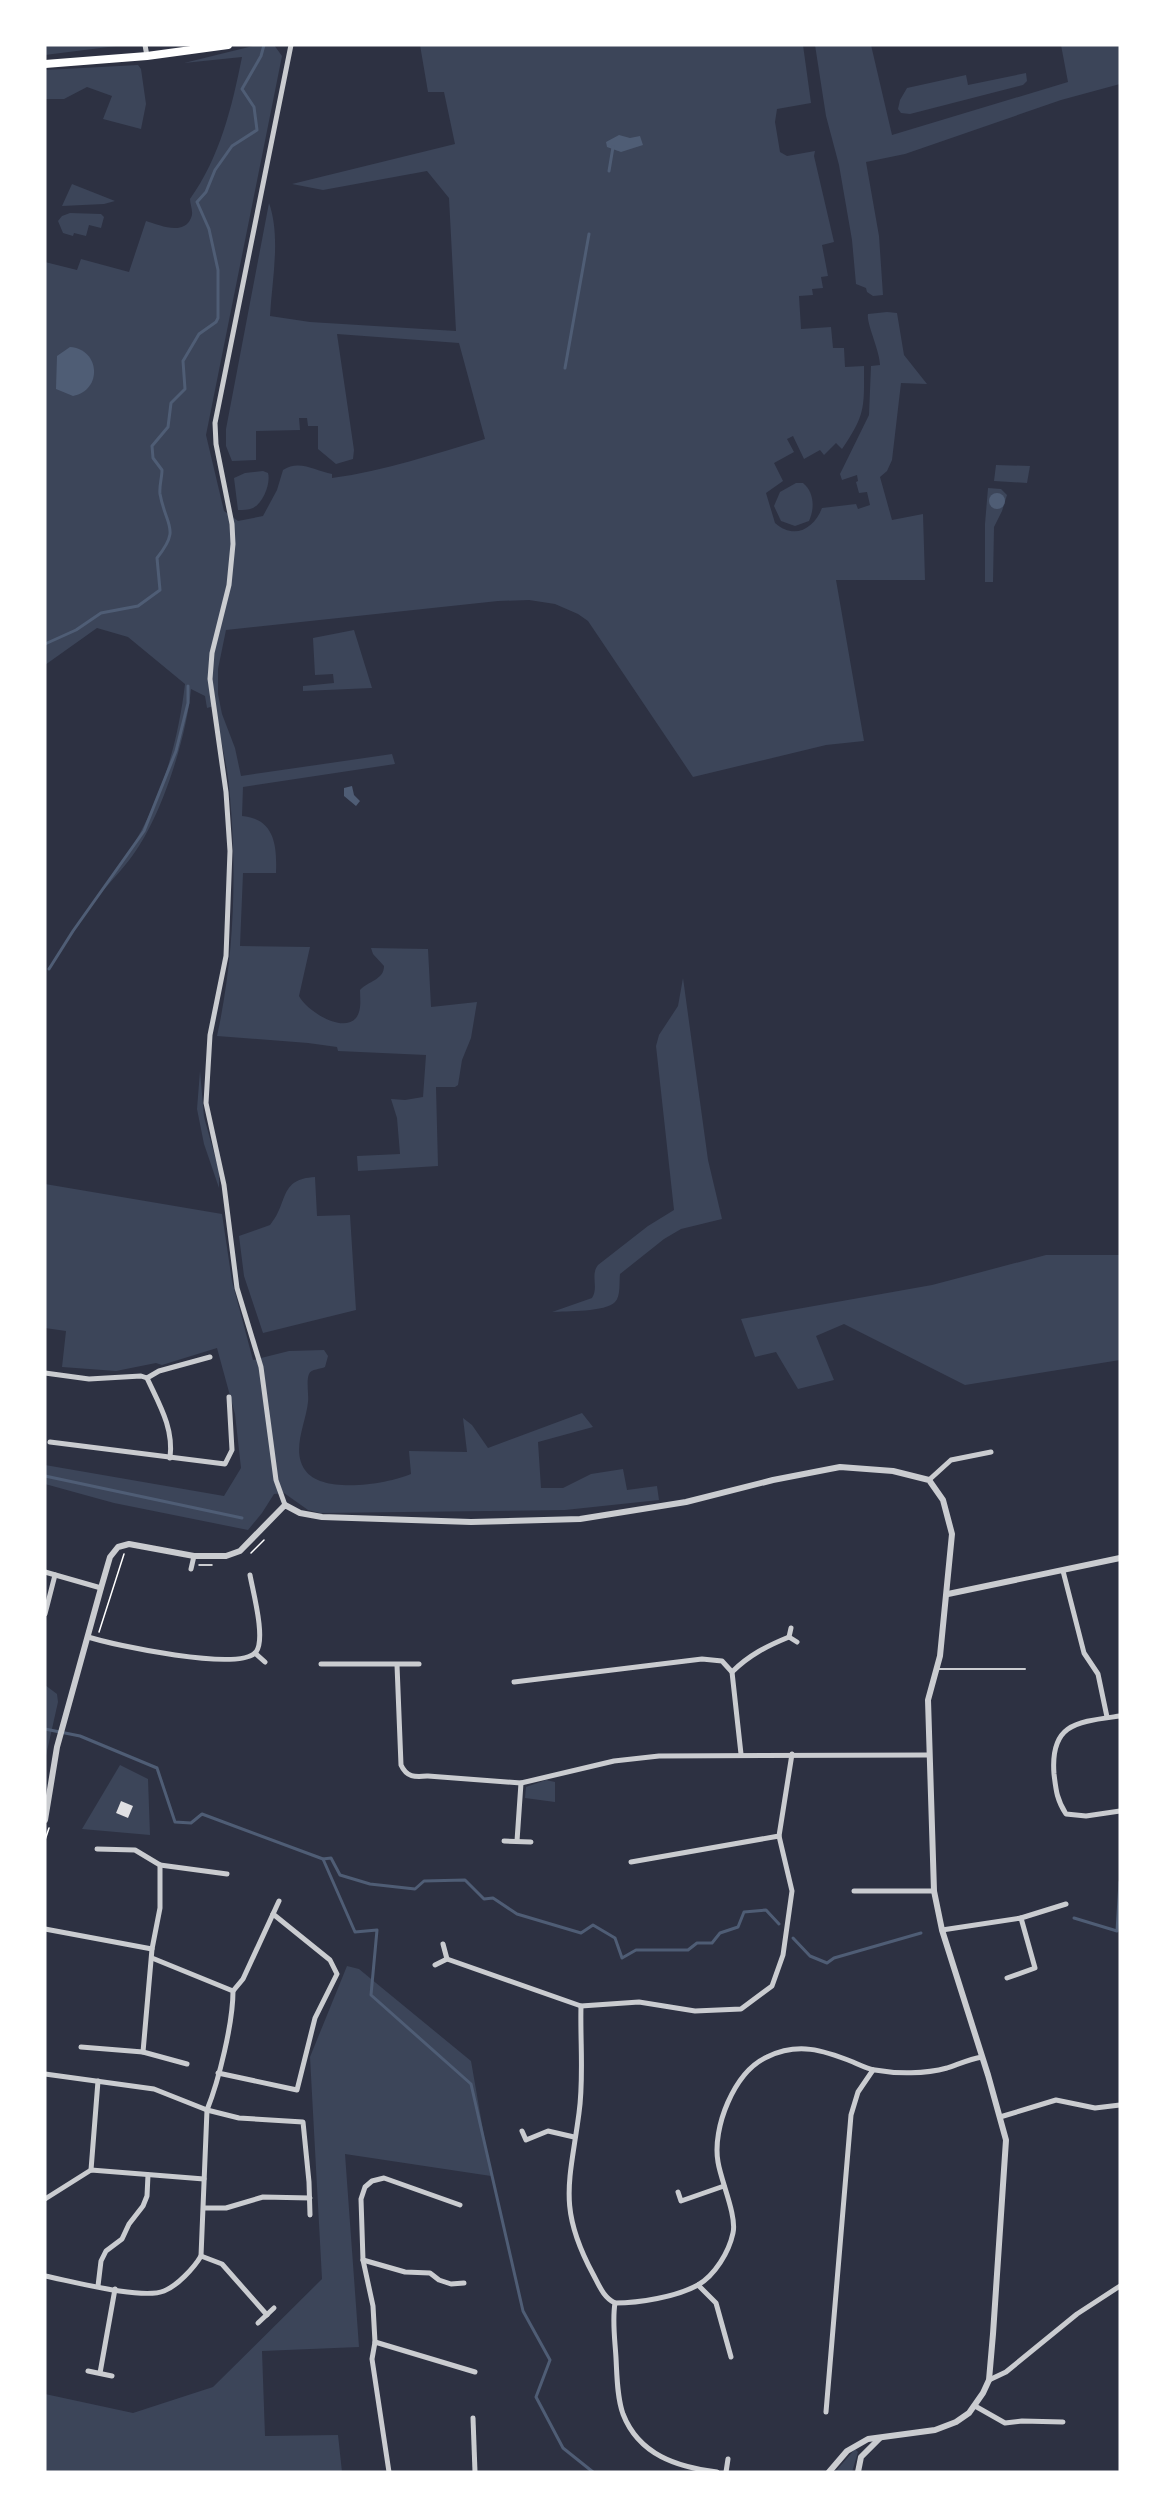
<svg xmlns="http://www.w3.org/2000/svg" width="1165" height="2517" font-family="'Exo 2',sans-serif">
<rect width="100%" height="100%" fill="#2d3142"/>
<!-- green -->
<g fill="#3c4559" fill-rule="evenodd">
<polygon points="45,45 124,45 45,55"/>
<path d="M257,45h17l8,11 -76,379 18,76 14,10 25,-5 14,-26 6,-20c16,-11 33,1 49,4v4c53,-7 102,-24 153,-39l-26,-96 -122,-9 17,116 -1,9 -17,5 -18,-15v-23h-10l-1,-8h-8l1,12 -44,1v29l-24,1 -6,-15v-17l43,-226c12,34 3,77 1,113l40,6 146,9 -7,-133 -22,-27 -104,19 -31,-6 163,-40 -11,-52h-16l-8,-47h383l8,58 -34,6 -2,13 5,30 7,4 28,-5 -1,5 20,86 -12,3 6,31 -7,1 2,11 -11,1 1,6 -14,1 2,33 30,-2 2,21h11l1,19 19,-1c0,41 2,48 -22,83l-6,-6 -12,12 -4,-5 -16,9 -11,-23 -6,3 7,13 -20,11 9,18 -17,12 9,30c19,17 39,6 47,-15l34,-4 2,5 12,-4 -3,-13 -8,1 -3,-11 2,-1 -1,-6 -15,5 -2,-6 29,-59 2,-49 9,-1c0,-14 -14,-42 -12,-51l19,-2 10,1 7,42 23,29 -26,-1 -9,77 -5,11 -7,6 12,43 31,-6 2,66h-89l28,161 -38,4 -133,32 -105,-156 -10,-7 -23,-10 -26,-4 -31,1 -272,29 -8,39v25l4,20 13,34 6,28 151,-22 3,10 -152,23 -1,29c33,3 35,30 34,57h-33l-3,73 70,1 -11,49c7,14 43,38 57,22 6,-8 4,-19 4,-28 8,-9 24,-10 24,-24l-11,-12 -2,-6 57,1 3,58 46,-5 -6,36 -9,22 -4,25 -3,2h-19l2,79 -80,5 -1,-15 43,-2 -3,-36 -6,-19 14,1 18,-3 3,-42 -88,-4 -1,-4 -29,-4 -91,-7c17,-77 20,-160 13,-239 -2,-30 -10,-61 -16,-91l-7,2 -2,-12 -14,-7c-4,46 -28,122 -54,160 -11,17 -25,31 -38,46 14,-20 29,-40 41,-62 25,-45 39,-98 45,-149l-57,-47 -31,-9 -52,37v-403l32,8 4,-11 48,13 17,-51c13,4 38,15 45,-3 3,-6 -1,-13 -1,-19 30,-42 42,-92 52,-142l-58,6z"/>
<polygon points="815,45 871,45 892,135 1068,82 1061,45 1120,45 1120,84 1061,100 905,154 866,162 879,236 883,295 873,296 867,292 866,288 856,284 852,240 839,165 826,116"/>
<polygon points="138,65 141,69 146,104 141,129 103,119 112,96 87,87 64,99 45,99 45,70"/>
<polygon points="1026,73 1027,81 1023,85 910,114 901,113 898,109 900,100 907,88 966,75 968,85"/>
<polygon points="72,184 115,201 104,204 62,206"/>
<polygon points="70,213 101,214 104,217 101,228 89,225 86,236 74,233 73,236 63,233 58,221 62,216"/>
<polygon points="996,465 1030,466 1027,483 994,481"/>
<path d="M263,471l5,2c3,10 -5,30 -15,35 -5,2 -10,2 -15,2l-4,-32 11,-5z"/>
<path d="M796,483h7c11,9 12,25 6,38l-14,5 -14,-5 -7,-15 6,-14z"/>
<polygon points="988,488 1001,489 1007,495 1002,511 994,527 993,582 985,582 985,524"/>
<polygon points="354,630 372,688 303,691 303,686 334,683 333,674 315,675 313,638"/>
<path d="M683,978l25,182 14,59 -41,10 -17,10 -44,35c-1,8 1,22 -5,28 -9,10 -49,9 -63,10l40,-14c7,-11 -2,-23 6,-33l50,-39 26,-16 -18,-164 3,-11 19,-29z"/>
<polygon points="200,1071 204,1117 219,1171 219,1188 204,1144 197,1109"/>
<path d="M315,1177l2,39 33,-1 6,95 -93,23 -19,-57 -5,-40 31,-11c19,-22 8,-46 45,-48z"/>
<path d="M45,1184l177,30 10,67 21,79 36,-9 35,-1 4,6 -3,11c-4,2 -14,2 -16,7 -3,7 0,21 -1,28 -2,21 -17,48 -3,68 17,25 83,14 106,4l-2,-23 58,1 -4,-34 9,7 16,23 94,-35 11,14 -55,15 3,46h22l28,-14 32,-5 4,21 30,-4 2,14 -94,10 -245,3 -12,-3 -24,-17 -10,1 -12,19 -14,17 -134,-27 -69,-19v-19l179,31 17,-28 -6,-54 -18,-66 -55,17 -6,-2 -40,8 -54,-4 4,-36 -21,-3z"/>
<polygon points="1046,1255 1120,1255 1120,1360 965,1385 844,1324 816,1336 834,1380 798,1389 776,1352 755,1357 741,1319 932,1285"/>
<polygon points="45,1685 57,1694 58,1702 45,1760"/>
<path d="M120,1765l28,14 2,56 -68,-6zM121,1801l11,5 -4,12 -12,-5z"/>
<polygon points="546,1780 555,1782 555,1802 525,1798 526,1787"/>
<polygon points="347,1966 359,1969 471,2061 491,2176 345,2154 359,2347 262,2351 265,2436 338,2435 342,2472 45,2472 45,2394 133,2413 213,2387 322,2279 310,2057"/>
<polygon points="855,2449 858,2452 852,2472 835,2472"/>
</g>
<!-- water -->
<g fill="#4f5d75">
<polygon points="619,135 630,138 640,136 643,145 621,152 607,147 606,142"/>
<path d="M70,347c30,2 33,43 3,49l-17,-7 1,-33z"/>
<circle cx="997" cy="501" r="8"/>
<polygon points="352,786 354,795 360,801 356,806 344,796 344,788"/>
</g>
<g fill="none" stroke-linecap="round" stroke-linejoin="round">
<!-- stream -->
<g stroke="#4f5d75" stroke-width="3">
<polyline points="609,171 613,147"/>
<polyline points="565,368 589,234"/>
<path d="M45,644l31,-14 25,-17 37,-7 22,-16 -3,-32c24,-30 9,-31 3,-64 -1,-8 2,-16 2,-24l-9,-12 -1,-12 16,-19 3,-24 14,-14 -2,-28 16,-27 17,-12 2,-4v-48l-9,-41 -12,-27 9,-10 9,-22 17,-24 25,-16 -3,-23 -12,-18 19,-33 3,-11"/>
<polyline points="49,969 73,931 144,831 176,751 188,703 188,686"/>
<polyline points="45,1476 242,1518"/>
<polyline points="45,1729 80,1736 157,1768 175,1822 191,1823 202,1814 323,1859 331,1858 340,1875 370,1884 415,1889 424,1881 465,1880 484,1899 493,1898 517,1914 581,1933 593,1925 615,1938 622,1958 636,1950 688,1950 697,1943 712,1943 720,1933 738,1927 744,1912 766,1910 779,1924"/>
<polyline points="323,1859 355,1932 377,1930 371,1995 471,2084 523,2311 550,2360 536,2397 563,2448 593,2472"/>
<polyline points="1074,1918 1117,1931 1120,1882"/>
<polyline points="793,1938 810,1956 827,1963 834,1958 921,1933"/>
</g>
</g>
<!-- building -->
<polygon fill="#e0e0e3" points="121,1801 133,1806 128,1818 116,1813"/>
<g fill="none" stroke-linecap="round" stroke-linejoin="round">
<!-- path -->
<g stroke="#fff" stroke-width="1.5">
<polyline points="251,1553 264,1540"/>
<polyline points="199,1565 212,1565"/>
<polyline points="99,1632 124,1554"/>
<polyline points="45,1840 49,1828"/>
</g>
<!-- service -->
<polyline stroke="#caccd0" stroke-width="2" points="937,1669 1025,1669"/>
<!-- minor -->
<g stroke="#caccd0" stroke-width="5">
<polyline points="145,45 147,56"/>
<polyline points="45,1373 89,1379 141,1376 147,1378 159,1371 210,1357"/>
<path d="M147,1378c12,26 27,50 23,80"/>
<polyline points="50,1442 225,1464 232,1450 229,1397"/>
<polyline points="929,1480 951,1460 991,1452"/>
<polyline points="285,1505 276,1480 261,1367 237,1288 224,1185 206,1103 210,1035 226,956 230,851 226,792 210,679 212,653 229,585 233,544 232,524 216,444 215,423 291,45"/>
<polyline points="191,1569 194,1556"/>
<polyline points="1063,1571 1084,1653 1098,1674 1107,1717"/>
<polyline points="45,1572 101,1588"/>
<polyline points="45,1614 55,1575"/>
<polyline points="791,1628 789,1637 797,1642"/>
<path d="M88,1637c25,8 151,35 168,15 10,-13 -3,-60 -6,-77"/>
<polyline points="255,1653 265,1662"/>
<polyline points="321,1664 419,1664"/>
<path d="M397,1665l4,100c6,13 14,12 27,11l93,7 93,-22 45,-5 269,-1"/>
<path d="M732,1672c17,-17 35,-26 57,-35"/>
<polyline points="514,1682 702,1659 722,1661 732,1672 741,1754"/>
<path d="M1120,1716c-43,6 -70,7 -66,58 2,17 3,26 12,40l20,2 34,-5"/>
<polyline points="504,1841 531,1842"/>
<polyline points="517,1841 521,1783"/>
<polyline points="97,1849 135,1850 160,1865 160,1908 152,1949 143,2052"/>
<polyline points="631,1862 779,1836 792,1754"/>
<polyline points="160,1865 227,1874"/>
<polyline points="854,1891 934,1891"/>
<polyline points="1021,1918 1066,1904"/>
<polyline points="45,1929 152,1949"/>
<polyline points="942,1930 1021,1918 1035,1968 1007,1978"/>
<polyline points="447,1959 581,2006 639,2002 695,2011 741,2009 772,1986 783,1955 792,1891 779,1836"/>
<polyline points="435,1965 447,1959 443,1944"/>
<polyline points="233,1991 243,1979 279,1901"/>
<path d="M581,2006c-1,35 3,72 -2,107 -9,69 -22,94 14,161 6,11 10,23 22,29 -3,18 0,37 1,55 1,18 1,39 7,56 16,41 54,53 94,58"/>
<polyline points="81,2047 143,2052 187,2064"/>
<polyline points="218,2073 297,2090 315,2018 337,1974 330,1960 273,1914"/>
<polyline points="45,2074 154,2089 207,2110 239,2118 303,2122 309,2182 310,2215"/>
<polyline points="1000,2117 1056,2100 1095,2108 1120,2105"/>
<polyline points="522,2131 526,2140 548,2131 574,2137"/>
<polyline points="91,2170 98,2081"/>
<polyline points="678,2192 681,2201 724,2186"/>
<polyline points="45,2199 91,2170 204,2179"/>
<polyline points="204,2208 226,2208 263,2197 310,2198"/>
<polyline points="201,2256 222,2264 267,2315"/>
<polyline points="363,2260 405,2272 430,2273 439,2280 451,2284 464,2283"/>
<path d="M45,2276c26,5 97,24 119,15 13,-5 30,-23 37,-35l6,-146c12,-30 26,-87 26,-119l-81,-33"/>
<polyline points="698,2285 716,2303 731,2357"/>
<polyline points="98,2286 101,2261 106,2251 122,2239 129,2224 143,2206 147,2196 148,2175"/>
<path d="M615,2303c24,0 61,-6 83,-18 17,-10 31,-33 35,-52 4,-17 -12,-52 -15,-71 -6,-34 16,-90 49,-105 31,-15 56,-7 86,5 7,3 15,7 22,8 22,4 50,4 72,-2 12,-4 23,-9 35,-11"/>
<polyline points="258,2323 274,2308"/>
<polyline points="375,2342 475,2372"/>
<polyline points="88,2371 112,2376"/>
<polyline points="100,2373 115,2289"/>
<polyline points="989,2380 1006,2372 1077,2314 1120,2286"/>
<polyline points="975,2406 1005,2423 1022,2421 1063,2422"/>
<polyline points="826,2412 851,2115 858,2092 873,2070"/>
<polyline points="473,2418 475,2472"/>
<polyline points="389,2472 372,2359 375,2342 373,2306 363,2260 361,2199 365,2187 372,2181 384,2178 460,2205"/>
<polyline points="726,2472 728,2459"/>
</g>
<!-- tertiary -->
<g stroke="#caccd0" stroke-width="6">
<polyline points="948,1594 1120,1558"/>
<polyline points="45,1820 57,1747 101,1588 110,1557 118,1547 129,1544 194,1556 226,1556 240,1551 285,1505 300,1513 322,1517 471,1522 580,1519 686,1502 773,1480 840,1467 893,1471 929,1480 943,1500 952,1534 940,1656 928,1700 934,1891 942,1930 988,2075 1006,2140 993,2334 989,2380 983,2393 969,2413 956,2422 935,2430 868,2439 847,2451 829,2472"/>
<polyline points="858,2472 861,2457 879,2439"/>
</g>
<!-- secondary -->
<polyline stroke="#fff" stroke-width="8" points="45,64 147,56 228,45"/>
</g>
<!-- border -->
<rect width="1165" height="2517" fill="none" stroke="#ffffff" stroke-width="93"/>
</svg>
